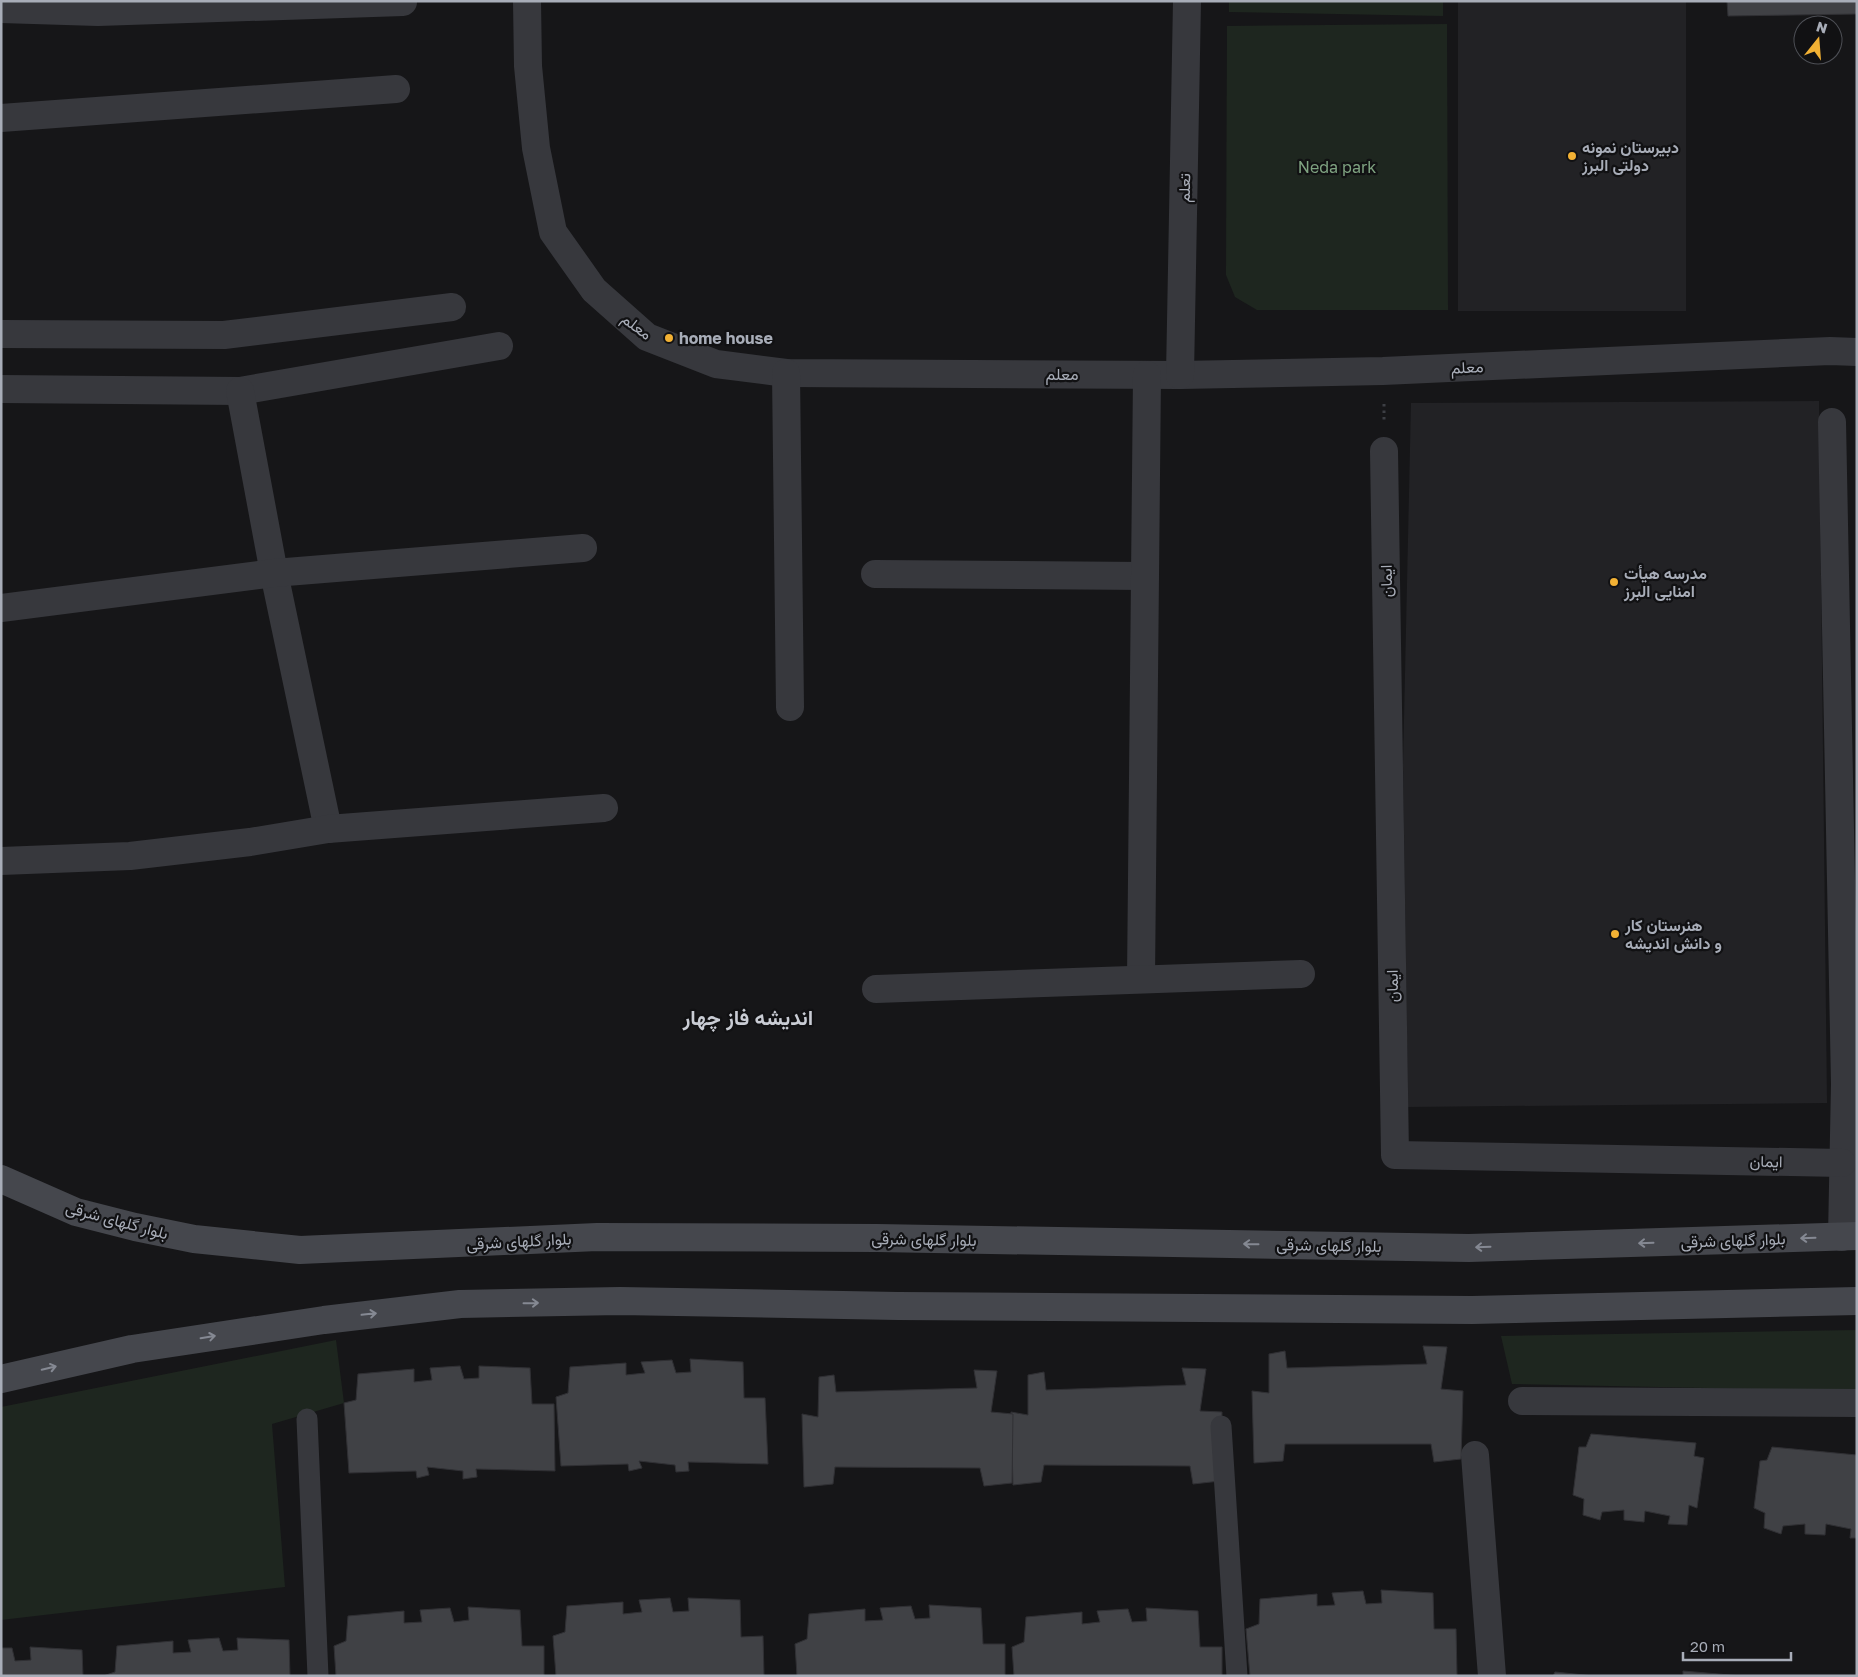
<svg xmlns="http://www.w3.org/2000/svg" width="1858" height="1677" font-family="'Golos Text',Vazirmatn,sans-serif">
<rect width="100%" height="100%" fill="#161618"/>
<!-- built -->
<g fill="#222225">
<rect x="1458" y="1" width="228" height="310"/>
<polygon points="1819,401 1827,1103 1408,1107 1403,765 1411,403"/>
</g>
<!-- green -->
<g fill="#1e261f">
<polygon points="1229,1 1443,1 1443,16 1229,12"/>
<polygon points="1447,24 1448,310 1257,310 1235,297 1226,275 1227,26"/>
<polygon points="1857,1330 1857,1391 1512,1384 1501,1336"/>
<polygon points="336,1340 344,1403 272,1424 285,1587 1,1620 1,1407"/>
</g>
<!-- building -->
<g fill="#404145" stroke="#303034">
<polygon points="1727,1 1857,1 1857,14 1728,16"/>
<polygon points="1423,1346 1447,1347 1441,1389 1463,1391 1461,1459 1434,1462 1431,1444 1285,1444 1283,1461 1254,1463 1252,1391 1269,1393 1269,1354 1285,1351 1287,1368 1427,1364"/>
<polygon points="690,1359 743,1362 744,1398 765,1398 768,1464 688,1462 689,1471 676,1472 675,1465 639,1461 642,1468 629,1471 628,1464 561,1466 556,1397 568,1393 570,1367 626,1363 626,1375 645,1373 641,1362 672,1360 676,1373 691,1372"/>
<polygon points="460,1366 464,1379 479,1378 479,1366 530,1368 532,1404 554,1404 555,1471 476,1469 477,1477 463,1479 463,1471 427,1467 429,1475 417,1478 416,1471 349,1473 344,1403 356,1400 358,1374 414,1369 414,1382 432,1380 430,1368"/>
<polygon points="1182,1368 1206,1369 1200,1411 1222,1412 1220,1481 1193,1484 1190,1466 1044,1465 1041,1482 1013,1485 1011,1412 1028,1415 1028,1375 1044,1372 1046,1390 1186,1385"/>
<polygon points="974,1370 997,1371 991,1412 1013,1414 1012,1483 984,1486 980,1468 835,1467 833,1484 804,1487 802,1414 818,1417 819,1377 834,1375 836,1392 977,1388"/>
<polygon points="1591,1434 1696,1443 1694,1456 1704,1458 1697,1508 1689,1505 1687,1525 1668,1524 1670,1516 1645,1511 1644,1522 1624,1520 1624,1510 1602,1512 1600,1520 1583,1515 1584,1499 1573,1495 1579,1447 1586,1447"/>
<polygon points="1772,1447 1857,1455 1857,1538 1850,1538 1851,1529 1826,1524 1825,1535 1805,1534 1805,1524 1783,1526 1781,1534 1764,1528 1765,1513 1754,1508 1760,1461 1767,1460"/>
<polygon points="1381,1590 1433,1593 1434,1629 1456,1629 1457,1676 1250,1676 1246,1629 1259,1624 1260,1599 1317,1594 1317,1606 1335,1605 1332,1593 1363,1591 1366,1604 1382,1603"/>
<polygon points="670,1598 673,1612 689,1611 688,1598 740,1600 741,1637 763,1636 764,1676 556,1676 553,1636 565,1632 567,1606 623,1602 623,1614 642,1612 639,1600"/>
<polygon points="929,1605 981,1608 983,1644 1005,1644 1005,1676 797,1676 795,1644 807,1639 809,1614 865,1609 865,1621 883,1620 880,1608 911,1606 915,1619 930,1618"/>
<polygon points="468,1607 520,1610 522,1646 544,1646 544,1676 336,1676 334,1646 346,1641 348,1616 404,1611 404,1623 422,1622 420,1610 450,1608 454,1622 469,1620"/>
<polygon points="1146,1608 1198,1611 1200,1647 1222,1647 1222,1676 1014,1676 1012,1647 1024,1642 1026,1617 1082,1612 1082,1624 1100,1622 1097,1611 1128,1609 1132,1622 1147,1621"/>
<polygon points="219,1638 223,1651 238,1650 237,1638 289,1640 290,1676 103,1676 115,1672 117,1646 173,1641 173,1653 191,1652 188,1640"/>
<polygon points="30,1647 82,1650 83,1676 1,1676 1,1648 12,1648 15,1661 31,1660"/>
<polygon points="1683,1671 1742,1676 1683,1676"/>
<polygon points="1555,1672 1594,1676 1553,1676"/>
</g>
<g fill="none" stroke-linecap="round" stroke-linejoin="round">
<!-- path -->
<polyline stroke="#3d3f44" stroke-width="3" stroke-dasharray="2.5 4" stroke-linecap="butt" points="1384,404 1384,420"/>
<!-- service -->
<g stroke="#37383d" stroke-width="21">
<polyline points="307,1419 318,1676"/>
<polyline points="1221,1426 1237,1676"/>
</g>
<!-- minor -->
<g stroke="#37383d" stroke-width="28">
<polyline points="527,1 528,66 536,148 553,232 594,290 647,337 716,364 786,373 1180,375 1383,371 1830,351 1857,352"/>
<polyline points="1,9 98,12 403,2"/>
<polyline points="1,118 396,89"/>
<polyline points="1,334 224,335 452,307"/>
<polyline points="786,373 790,707"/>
<polyline points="1180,375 1187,1"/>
<polyline points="1,389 240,391 499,346"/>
<polyline points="240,391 274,573 328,829"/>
<polyline points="1832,422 1845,1084 1842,1237"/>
<polyline points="1384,451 1395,1155 1842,1163"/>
<polyline points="875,574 1145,576"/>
<polyline points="1,608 274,573 583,548"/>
<polyline points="1,861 130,856 250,842 328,829 604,808"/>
<polyline points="1141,979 1147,375"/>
<polyline points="876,989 1301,974"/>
<polyline points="1522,1401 1857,1403"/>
<polyline points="1475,1455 1492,1676"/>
</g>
<!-- secondary -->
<g stroke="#45474d" stroke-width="28">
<polyline points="1,1179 76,1212 135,1227 194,1239 300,1250 597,1237 877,1238 1469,1248 1857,1236"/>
<polyline points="1,1379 132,1349 324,1320 460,1304 620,1301 898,1306 1472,1310 1857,1301"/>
</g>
</g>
<!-- one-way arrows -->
<defs><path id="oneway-shaft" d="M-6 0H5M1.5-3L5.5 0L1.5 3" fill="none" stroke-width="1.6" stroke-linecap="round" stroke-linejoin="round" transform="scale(1.25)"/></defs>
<g stroke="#858993">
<use href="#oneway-shaft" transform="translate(1808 1238) rotate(178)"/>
<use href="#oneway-shaft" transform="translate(1646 1243) rotate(178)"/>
<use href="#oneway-shaft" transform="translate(1251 1244) rotate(-179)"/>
<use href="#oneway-shaft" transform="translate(1483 1247) rotate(178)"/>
<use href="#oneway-shaft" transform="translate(531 1303) rotate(-1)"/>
<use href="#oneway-shaft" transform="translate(369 1314) rotate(-6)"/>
<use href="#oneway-shaft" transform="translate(208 1337) rotate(-9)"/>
<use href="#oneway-shaft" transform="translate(49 1368) rotate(-13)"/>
</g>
<!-- markers -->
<g fill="#f2b134" stroke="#111113" stroke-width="2">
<circle cx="1572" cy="156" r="5"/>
<circle cx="669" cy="338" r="5"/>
<circle cx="1614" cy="582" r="5"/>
<circle cx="1615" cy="934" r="5"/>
</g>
<g text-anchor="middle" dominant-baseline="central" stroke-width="4.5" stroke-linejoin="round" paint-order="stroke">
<!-- poi labels -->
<g font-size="16" font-weight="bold" fill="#a8adb8" stroke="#111113" text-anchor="start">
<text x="1582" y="147">دبیرستان نمونه<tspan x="1582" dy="18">دولتی البرز</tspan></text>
<text x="679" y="338">home house</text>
<text x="1624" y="573">مدرسه هیأت<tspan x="1624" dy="18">امنایی البرز</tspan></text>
<text x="1625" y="925">هنرستان کار<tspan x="1625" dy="18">و دانش اندیشه</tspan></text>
</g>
<!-- park labels -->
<g font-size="16" fill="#7fa381" stroke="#111113">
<text x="1337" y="167">Neda park</text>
</g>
<!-- street labels -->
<g font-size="16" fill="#a8adb8" stroke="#111113">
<text transform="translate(1184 188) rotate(-89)">تعلم</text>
<text transform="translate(637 326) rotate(37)">معلم</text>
<text transform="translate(1467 367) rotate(-3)">معلم</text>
<text x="1062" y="374">معلم</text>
<text transform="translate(1386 581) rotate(-91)">ایمان</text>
<text transform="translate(1392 986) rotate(-91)">ایمان</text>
<text transform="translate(1766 1161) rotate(1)">ایمان</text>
<text transform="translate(117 1220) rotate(15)">بلوار گلهای شرقی</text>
<text transform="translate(924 1239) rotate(1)">بلوار گلهای شرقی</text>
<text transform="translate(1733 1240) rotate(-2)">بلوار گلهای شرقی</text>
<text transform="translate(519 1241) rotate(-3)">بلوار گلهای شرقی</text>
<text transform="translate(1329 1245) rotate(1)">بلوار گلهای شرقی</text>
</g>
<!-- district labels -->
<g font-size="21" font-weight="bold" fill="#c9ccd4" stroke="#111113">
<text x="748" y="1017">اندیشه فاز چهار</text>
</g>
</g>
<!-- border -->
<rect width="1858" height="1677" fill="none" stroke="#a8adb8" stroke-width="5"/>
<!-- north arrow -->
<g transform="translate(1818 40) rotate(17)"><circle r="24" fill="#111113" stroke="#4d4f55"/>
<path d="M0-4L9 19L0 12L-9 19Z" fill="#f2b134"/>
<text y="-8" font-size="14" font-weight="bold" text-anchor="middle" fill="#a8adb8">N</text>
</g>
<!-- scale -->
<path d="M1683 1652v8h108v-8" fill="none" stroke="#a8adb8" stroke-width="2.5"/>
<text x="1690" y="1652" font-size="15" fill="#a8adb8" stroke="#111113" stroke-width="4" paint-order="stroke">20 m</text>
</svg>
